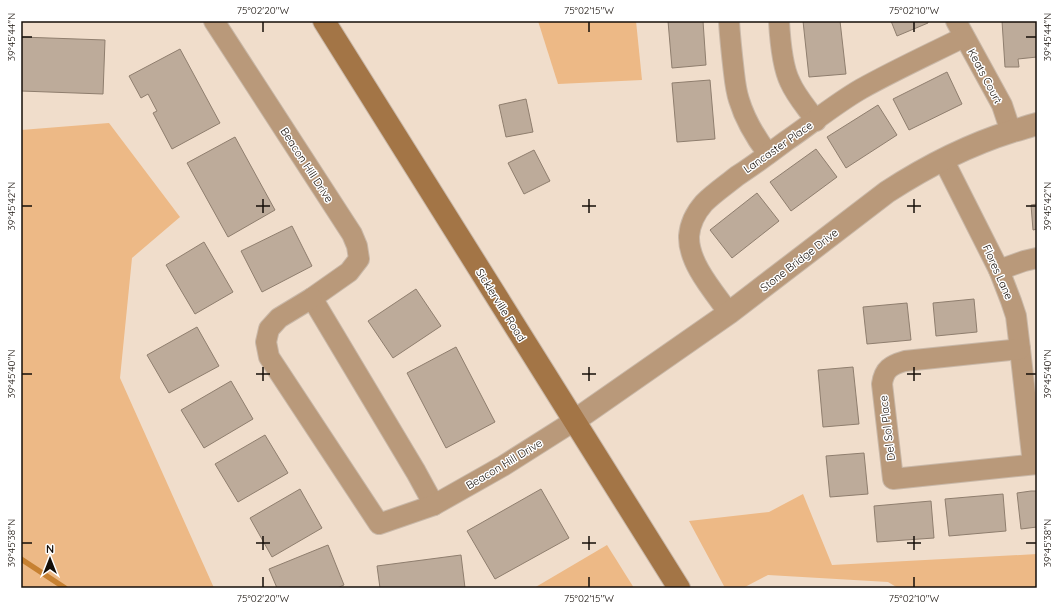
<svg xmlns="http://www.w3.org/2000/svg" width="1058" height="609" font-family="Quicksand,sans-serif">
<rect width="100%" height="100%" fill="#f0ddcb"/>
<!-- green -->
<g fill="#edb986">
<polygon points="538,21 636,21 642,80 558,84"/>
<polygon points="109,123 180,217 132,258 120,378 214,588 21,588 21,130"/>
<polygon points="803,494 832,565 1037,554 1037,588 898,588 888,582 768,575 743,588 725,588 689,521 769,512"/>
<polygon points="607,545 634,588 534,588"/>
</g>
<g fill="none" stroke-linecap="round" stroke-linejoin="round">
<!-- stream -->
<polyline stroke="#c78132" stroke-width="5.5" points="21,559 65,588"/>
</g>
<!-- building -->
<g fill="#bdab9a" stroke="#8f7e6e">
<polygon points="668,21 703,21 706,65 672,68"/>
<polygon points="803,21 840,21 846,74 809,77"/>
<polygon points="891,21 928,21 928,23 897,36"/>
<polygon points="1002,21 1037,21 1037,57 1018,59 1019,67 1005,67"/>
<polygon points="21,37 105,40 103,94 21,91"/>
<polygon points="180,49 220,123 172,149 153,113 157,111 148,94 141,98 129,76"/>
<polygon points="947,72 962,104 909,130 893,99"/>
<polygon points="710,80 715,139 677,142 672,83"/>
<polygon points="526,99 533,132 506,137 499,105"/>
<polygon points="878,105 897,135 846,168 827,137"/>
<polygon points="235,137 275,210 228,237 187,163"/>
<polygon points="816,149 837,177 791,211 770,182"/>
<polygon points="534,150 550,181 524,194 508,163"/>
<polygon points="757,193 779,221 732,258 710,230"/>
<polygon points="1037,204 1037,229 1033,230 1031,205"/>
<polygon points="292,226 312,266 262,292 241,251"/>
<polygon points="204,242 233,292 195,314 166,265"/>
<polygon points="416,289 441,326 393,358 368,321"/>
<polygon points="974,299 977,332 936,336 933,303"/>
<polygon points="907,303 911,340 867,344 863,307"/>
<polygon points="197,327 219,366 169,393 147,355"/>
<polygon points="456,347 495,422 446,448 407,373"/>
<polygon points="853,367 859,424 823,427 818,370"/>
<polygon points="231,381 253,419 204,448 181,410"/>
<polygon points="265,435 288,473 238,502 215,464"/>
<polygon points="864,453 868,494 830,497 826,456"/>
<polygon points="300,489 322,528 272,557 250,518"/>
<polygon points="541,489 569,538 495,579 467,531"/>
<polygon points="1031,491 1037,491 1037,527 1021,529 1017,493"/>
<polygon points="1003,494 1006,531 949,536 945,499"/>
<polygon points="931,501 934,538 877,542 874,506"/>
<polygon points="328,545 344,585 337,588 277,588 269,569"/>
<polygon points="461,555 465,588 380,588 377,566"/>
</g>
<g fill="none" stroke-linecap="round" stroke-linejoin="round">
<!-- minor casing -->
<g stroke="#c9b8a8" stroke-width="22">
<g id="minor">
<polyline points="214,21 352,234 357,246 359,259 349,272 312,298 416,472 434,505"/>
<path d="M729,21c1,17 3,35 5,52 1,9 2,18 5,27 6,20 17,38 29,54"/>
<path d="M779,21c1,18 3,45 11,61 6,14 17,26 26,39"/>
<polyline points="956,21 1002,105 1011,132"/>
<polyline points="943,159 999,270 1011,301 1016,316 1020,349 1033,464"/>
<polyline points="999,270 1024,261 1037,258"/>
<polyline points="312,298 279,318 269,329 266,342 269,357 379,524 434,505 503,466 574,421"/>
<path d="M729,313c-15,-21 -41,-50 -40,-77 1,-12 7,-24 15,-33 10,-10 22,-18 33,-27 17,-11 33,-23 49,-35 25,-17 49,-37 75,-52 34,-19 69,-35 103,-52"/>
<path d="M1020,349l-115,12c-14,4 -21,8 -23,23l11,95 144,-15"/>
</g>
</g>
<!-- tertiary casing -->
<g stroke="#c9b8a8" stroke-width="24">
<path id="tertiary" d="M574,421l155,-108 158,-121c40,-26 81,-47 126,-61 8,-2 16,-5 24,-7"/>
</g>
<!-- secondary casing -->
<g stroke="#c9b8a8" stroke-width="24">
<polyline id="secondary" points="324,21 679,588"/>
</g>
<!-- minor -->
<use href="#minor" stroke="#b9997a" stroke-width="20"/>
<!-- tertiary -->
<use href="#tertiary" stroke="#b9997a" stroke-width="22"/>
<!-- secondary -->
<use href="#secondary" stroke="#a37546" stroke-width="22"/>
</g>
<!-- ticks -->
<path fill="none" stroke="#150e08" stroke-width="1.5" d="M263,22v10M589,22v10M914,22v10M22,37h10M1026,37h10M263,199v14M589,199v14M914,199v14M22,206h10M256,206h14M582,206h14M907,206h14M1026,206h10M263,367v14M589,367v14M914,367v14M22,374h10M256,374h14M582,374h14M907,374h14M1026,374h10M263,536v14M589,536v14M914,536v14M22,543h10M256,543h14M582,543h14M907,543h14M1026,543h10M263,577v10M589,577v10M914,577v10"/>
<g text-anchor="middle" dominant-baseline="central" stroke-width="3" stroke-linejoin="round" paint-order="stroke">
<!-- street labels -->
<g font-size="11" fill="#150e08" stroke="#fff">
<text transform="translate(985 76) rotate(62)">Keats Court</text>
<text transform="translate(778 147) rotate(-35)">Lancaster Place</text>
<text transform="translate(307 165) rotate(57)">Beacon Hill Drive</text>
<text transform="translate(799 260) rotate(-38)">Stone Bridge Drive</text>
<text transform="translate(998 272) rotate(66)">Flores Lane</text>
<text transform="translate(501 305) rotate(58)">Sicklerville Road</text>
<text transform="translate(887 428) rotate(-97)">Del Sol Place</text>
<text transform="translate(504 464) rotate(-31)">Beacon Hill Drive</text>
</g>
</g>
<!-- border -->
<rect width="1058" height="609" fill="none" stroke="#ffffff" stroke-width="44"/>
<!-- north arrow -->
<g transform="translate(50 559)" stroke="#ffffff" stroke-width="3" paint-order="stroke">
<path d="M0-3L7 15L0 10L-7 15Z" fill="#150e08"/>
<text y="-6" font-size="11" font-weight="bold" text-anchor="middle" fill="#150e08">N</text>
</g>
<rect x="22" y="22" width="1014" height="565" fill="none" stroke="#150e08" stroke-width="1.5"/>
<g font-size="10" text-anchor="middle" fill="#150e08">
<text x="263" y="14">75°02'20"W</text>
<text x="589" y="14">75°02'15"W</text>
<text x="914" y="14">75°02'10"W</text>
<text transform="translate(11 37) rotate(-90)" y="4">39°45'44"N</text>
<text transform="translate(1047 37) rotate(-90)" y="4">39°45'44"N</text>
<text transform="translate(11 206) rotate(-90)" y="4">39°45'42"N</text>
<text transform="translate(1047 206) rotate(-90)" y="4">39°45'42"N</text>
<text transform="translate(11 374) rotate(-90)" y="4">39°45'40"N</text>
<text transform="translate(1047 374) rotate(-90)" y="4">39°45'40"N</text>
<text transform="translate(11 543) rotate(-90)" y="4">39°45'38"N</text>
<text transform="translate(1047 543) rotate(-90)" y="4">39°45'38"N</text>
<text x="263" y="602">75°02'20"W</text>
<text x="589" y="602">75°02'15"W</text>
<text x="914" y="602">75°02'10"W</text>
</g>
</svg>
